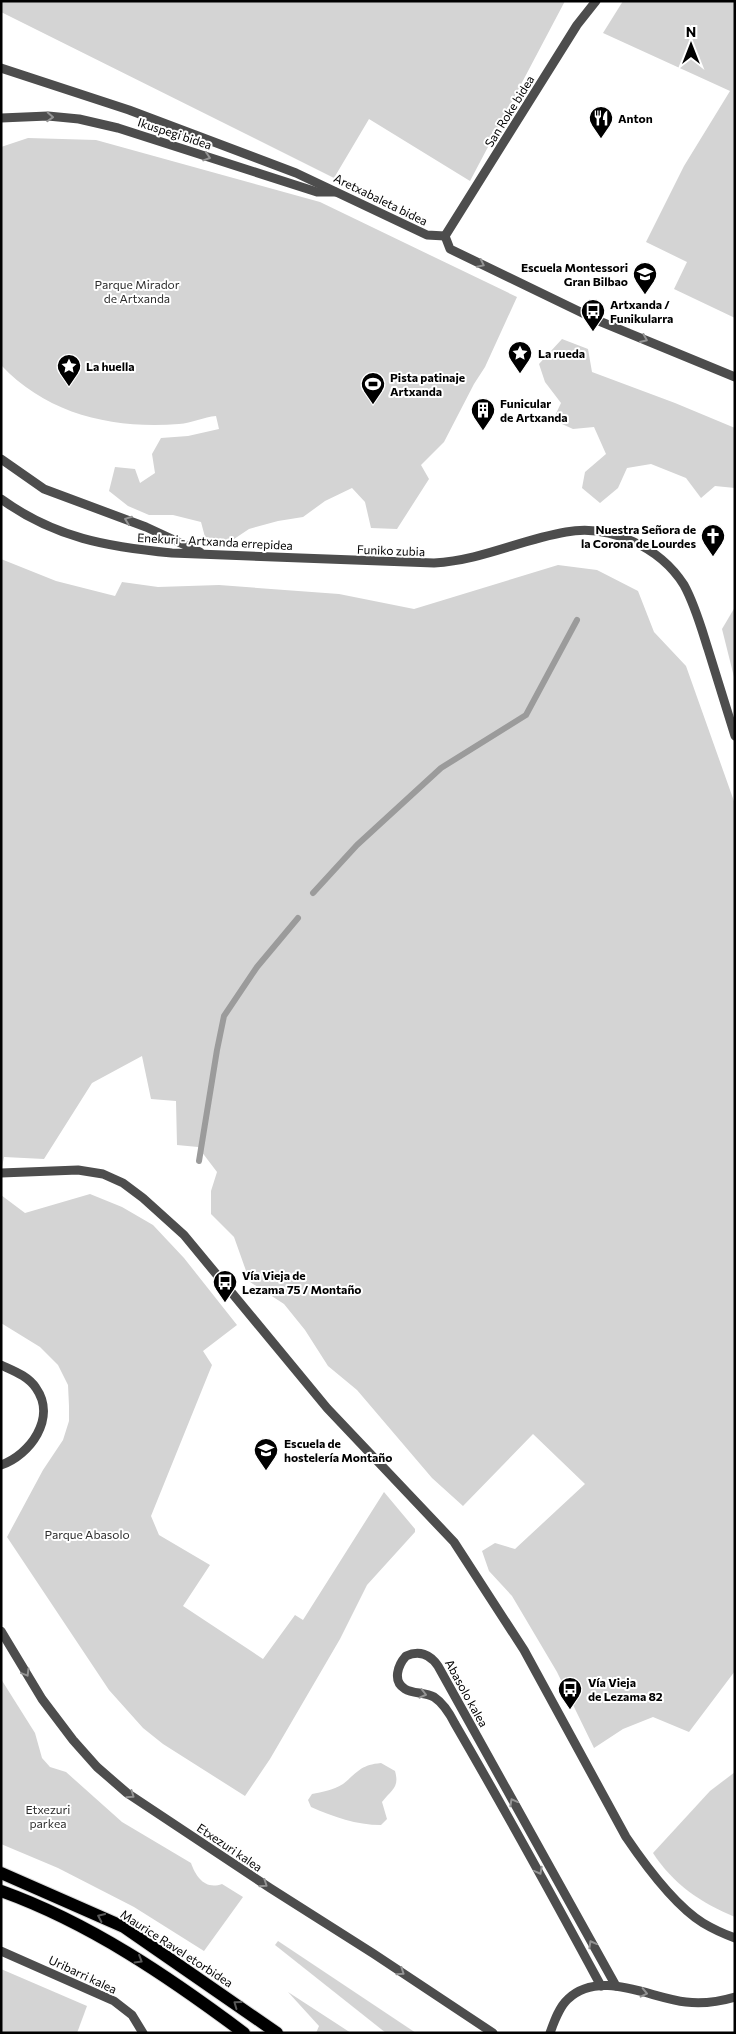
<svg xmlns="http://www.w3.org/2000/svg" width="736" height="2034" font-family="Commissioner,sans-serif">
<rect width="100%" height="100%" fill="#fff"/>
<!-- green -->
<g fill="#d4d4d4">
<polygon points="1,1 565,1 470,181 369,119 334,178 1,12"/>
<polygon points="623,1 735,1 735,318 674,289 687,262 646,242 684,166 730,91 603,33"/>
<path d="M28,138l68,2 224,62 197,95 -32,70 -11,17 -30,58 -23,23 8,14 -32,50 -26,-1 -6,-26 -13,-14 -27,13 -22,16 -25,4 -29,8 -18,12 -26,-4 -4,-15 -28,-7h-24l-21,-9 -19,-15 6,-24 20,2 5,14 15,-10 -3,-19 9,-16 27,-2 31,-7 -3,-13c-12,1 -24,7 -37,8 -66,5 -131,-9 -178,-59v-218z"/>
<polygon points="562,339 588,349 592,372 675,403 735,428 735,488 715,486 701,498 686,478 651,464 627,468 618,488 600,503 582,488 585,472 606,454 594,427 573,429 553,420 561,403 545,382 539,364"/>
<polygon points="1,559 56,581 115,596 122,582 158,587 219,585 339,594 414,609 558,565 597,570 638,591 654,632 686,666 735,804 735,1671 689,1732 653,1717 623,1729 594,1748 557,1672 512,1596 489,1571 482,1551 495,1543 515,1549 585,1484 533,1434 463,1506 432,1478 357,1390 328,1366 305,1330 284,1304 250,1282 234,1237 211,1214 211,1191 217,1172 198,1147 177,1145 176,1101 151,1099 142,1056 92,1083 44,1159 4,1157 1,1172"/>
<polygon points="735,607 735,681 722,629"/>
<polygon points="90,1194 122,1207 153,1225 184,1258 237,1325 203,1351 212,1365 151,1516 159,1535 210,1565 183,1606 263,1659 295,1615 303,1620 384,1492 415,1529 415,1532 367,1585 340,1639 270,1759 245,1796 163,1744 143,1728 109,1690 7,1537 43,1470 63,1440 69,1421 69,1406 68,1385 58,1365 40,1347 1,1323 1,1195 25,1213"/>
<path d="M1,1679l34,54 7,25 8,9 16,5 56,50 69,41c5,14 14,27 31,21l21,13 -39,54 -70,-44 -76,-39 -57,-24z"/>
<path d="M381,1763l14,8c5,17 -4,19 -13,31l5,17 -6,6c-25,0 -47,-8 -70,-18l-3,-7 4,-6c10,-2 22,-4 31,-10 15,-12 17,-19 38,-21z"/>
<path d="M735,1772v145c-34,-14 -62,-33 -82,-64l57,-62z"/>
<polygon points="278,1941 416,2033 386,2033 275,1945"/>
<polygon points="1,1969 87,2006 77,2033 1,2033"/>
<polygon points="288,1992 351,2033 316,2033 319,2026"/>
</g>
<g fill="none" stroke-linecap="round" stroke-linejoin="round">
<!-- stream -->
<g stroke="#9b9b9b" stroke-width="6">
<polyline points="313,893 357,845 441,768 526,715 577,620"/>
<polyline points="199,1161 217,1050 224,1016 257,967 298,918"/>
</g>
<!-- major casing -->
<g stroke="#dbdbdb" stroke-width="14">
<g id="major">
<polyline points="1,1873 124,1927 277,2033"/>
<path d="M1,1891c89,32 168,86 243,142"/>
</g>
</g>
<!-- minor -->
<g stroke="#4d4d4d" stroke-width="9">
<polyline points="1,68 129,110 296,173 427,235 445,236"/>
<polyline points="1,118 48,116 79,119 118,128 317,192 335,192"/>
<polyline points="445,236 450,249 599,321 735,377"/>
<polyline points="445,236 577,25 596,1"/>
<polyline points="1,459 44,489 146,527 200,552"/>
<path d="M1,499c54,39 107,48 171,54l262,10c49,-3 85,-23 132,-31 44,-8 94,15 118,53 11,20 17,42 24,64 9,29 18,58 27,87"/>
<path d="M1,1173l77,-3 25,4 20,9 20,15 41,37 143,173 127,134 70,108 102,187c19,28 48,68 77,86 10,6 21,11 32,15"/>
<path d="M1,1365c13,6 27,11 35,23 21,30 -6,67 -35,77"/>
<polyline points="1,1631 42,1699 73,1740 97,1767 127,1793 270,1888 374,1954 493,2033"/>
<polyline points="1,1951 114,2001 132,2015 143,2033"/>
<path d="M601,1986c-48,-89 -96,-176 -146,-262 -5,-10 -12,-21 -21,-27 -9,-5 -21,-3 -29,-8 -13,-8 -7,-24 1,-33 13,-6 24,-2 32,10l178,320"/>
<path d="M550,2033c4,-11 9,-26 18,-34 32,-30 82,-1 118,3 17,2 32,0 49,-5"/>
</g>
<!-- major -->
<use href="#major" stroke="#000" stroke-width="12"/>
</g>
<!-- one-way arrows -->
<defs><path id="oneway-chevron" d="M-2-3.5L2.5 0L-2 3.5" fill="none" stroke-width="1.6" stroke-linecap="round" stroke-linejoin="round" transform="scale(1.25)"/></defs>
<g stroke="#949494">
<use href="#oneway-chevron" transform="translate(50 117) rotate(3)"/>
<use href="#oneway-chevron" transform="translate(207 157) rotate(18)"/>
<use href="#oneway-chevron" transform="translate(481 264) rotate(26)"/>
<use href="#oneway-chevron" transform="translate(644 339) rotate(23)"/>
<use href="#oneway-chevron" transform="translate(128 520) rotate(-159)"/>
<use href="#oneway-chevron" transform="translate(26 1673) rotate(59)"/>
<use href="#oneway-chevron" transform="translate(423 1694) rotate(14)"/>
<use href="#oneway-chevron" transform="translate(131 1795) rotate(35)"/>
<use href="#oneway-chevron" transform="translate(513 1802) rotate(-119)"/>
<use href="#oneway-chevron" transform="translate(539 1871) rotate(62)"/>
<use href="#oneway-chevron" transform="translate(264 1884) rotate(34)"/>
<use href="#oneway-chevron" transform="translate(592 1944) rotate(-119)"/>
<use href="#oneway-chevron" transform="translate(401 1972) rotate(34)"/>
<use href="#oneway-chevron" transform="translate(644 1993) rotate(13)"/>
</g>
<g stroke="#595959">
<use href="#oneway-chevron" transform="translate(101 1917) rotate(-155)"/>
<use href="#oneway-chevron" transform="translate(139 1960) rotate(31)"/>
<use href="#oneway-chevron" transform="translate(237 2004) rotate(-144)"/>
</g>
<!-- icons -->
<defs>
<g id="restaurant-pin" transform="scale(1.25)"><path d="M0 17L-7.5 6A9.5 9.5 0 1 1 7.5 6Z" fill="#000" stroke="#fff"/><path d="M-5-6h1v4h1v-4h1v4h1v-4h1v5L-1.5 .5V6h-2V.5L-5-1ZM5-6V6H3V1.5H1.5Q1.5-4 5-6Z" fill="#fff"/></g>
<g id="school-pin" transform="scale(1.25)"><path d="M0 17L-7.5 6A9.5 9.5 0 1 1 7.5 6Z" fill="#000" stroke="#fff"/><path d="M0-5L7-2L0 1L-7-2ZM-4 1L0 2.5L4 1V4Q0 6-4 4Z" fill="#fff"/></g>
<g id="bus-pin" transform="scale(1.25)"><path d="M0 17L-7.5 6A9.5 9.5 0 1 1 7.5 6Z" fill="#000" stroke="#fff"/><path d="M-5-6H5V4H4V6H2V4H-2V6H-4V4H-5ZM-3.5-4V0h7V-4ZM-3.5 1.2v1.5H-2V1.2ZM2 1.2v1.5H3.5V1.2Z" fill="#fff"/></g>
<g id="sight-pin" transform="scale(1.25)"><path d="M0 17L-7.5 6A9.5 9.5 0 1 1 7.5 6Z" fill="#000" stroke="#fff"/><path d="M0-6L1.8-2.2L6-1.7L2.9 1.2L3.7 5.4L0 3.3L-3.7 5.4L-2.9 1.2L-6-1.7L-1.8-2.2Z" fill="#fff"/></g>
<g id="stadium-pin" transform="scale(1.25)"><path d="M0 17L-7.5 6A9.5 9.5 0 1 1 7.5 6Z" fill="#000" stroke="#fff"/><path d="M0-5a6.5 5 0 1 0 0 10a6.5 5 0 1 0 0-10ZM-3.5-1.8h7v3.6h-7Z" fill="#fff"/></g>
<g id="building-pin" transform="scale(1.25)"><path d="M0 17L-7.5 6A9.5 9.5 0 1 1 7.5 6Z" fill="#000" stroke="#fff"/><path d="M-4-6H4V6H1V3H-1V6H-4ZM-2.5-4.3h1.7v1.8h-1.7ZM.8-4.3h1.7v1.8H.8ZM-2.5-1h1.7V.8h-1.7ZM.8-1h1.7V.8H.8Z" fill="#fff"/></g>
<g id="church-pin" transform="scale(1.25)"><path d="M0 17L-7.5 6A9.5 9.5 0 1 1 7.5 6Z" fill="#000" stroke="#fff"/><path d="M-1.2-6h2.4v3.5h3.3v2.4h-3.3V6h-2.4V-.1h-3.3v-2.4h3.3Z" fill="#fff"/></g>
<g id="university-pin" transform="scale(1.25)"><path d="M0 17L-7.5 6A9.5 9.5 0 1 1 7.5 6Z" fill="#000" stroke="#fff"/><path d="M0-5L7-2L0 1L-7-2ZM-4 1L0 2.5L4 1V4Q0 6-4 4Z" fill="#fff"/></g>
</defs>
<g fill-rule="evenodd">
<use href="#restaurant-pin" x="601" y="118"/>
<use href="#school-pin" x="645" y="274"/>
<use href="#bus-pin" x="593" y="311"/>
<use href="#sight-pin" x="520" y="353"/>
<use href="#sight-pin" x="69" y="366"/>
<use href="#stadium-pin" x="373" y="384"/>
<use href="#building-pin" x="483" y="410"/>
<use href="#church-pin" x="713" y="536"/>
<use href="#bus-pin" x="225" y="1282"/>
<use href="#university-pin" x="266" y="1450"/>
<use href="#bus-pin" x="570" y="1689"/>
</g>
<g text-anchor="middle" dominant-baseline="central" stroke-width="4" stroke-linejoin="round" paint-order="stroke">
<!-- street labels -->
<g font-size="12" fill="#000" stroke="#fff">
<text transform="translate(509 111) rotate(-58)">San Roke bidea</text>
<text transform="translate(175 133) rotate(18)">Ikuspegi bidea</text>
<text transform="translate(381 199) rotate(26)">Aretxabaleta bidea</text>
<text transform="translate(215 541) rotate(3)">Enekuri - Artxanda errepidea</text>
<text transform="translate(391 550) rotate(2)">Funiko zubia</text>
<text transform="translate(467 1693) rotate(61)">Abasolo kalea</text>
<text transform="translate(230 1847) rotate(34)">Etxezuri kalea</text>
<text transform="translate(177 1948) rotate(33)">Maurice Ravel etorbidea</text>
<text transform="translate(83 1974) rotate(25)">Uribarri kalea</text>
</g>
<!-- poi labels -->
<g font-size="12" font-weight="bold" fill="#000" stroke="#fff" text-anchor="start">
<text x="618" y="118">Anton</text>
<text x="628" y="267" text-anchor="end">Escuela Montessori<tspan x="628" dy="14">Gran Bilbao</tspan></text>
<text x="610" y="304">Artxanda /<tspan x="610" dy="14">Funikularra</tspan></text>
<text x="538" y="353">La rueda</text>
<text x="86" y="366">La huella</text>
<text x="390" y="377">Pista patinaje<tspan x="390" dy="14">Artxanda</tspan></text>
<text x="500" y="403">Funicular<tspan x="500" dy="14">de Artxanda</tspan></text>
<text x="696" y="529" text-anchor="end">Nuestra Señora de<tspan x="696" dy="14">la Corona de Lourdes</tspan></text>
<text x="242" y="1275">Vía Vieja de<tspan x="242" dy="14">Lezama 75 / Montaño</tspan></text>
<text x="284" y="1443">Escuela de<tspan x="284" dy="14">hostelería Montaño</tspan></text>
<text x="588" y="1682">Vía Vieja<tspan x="588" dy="14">de Lezama 82</tspan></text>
</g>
<!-- park labels -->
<g font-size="12" fill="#2b2b2b" stroke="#fff">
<text x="137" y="284">Parque Mirador<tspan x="137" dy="14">de Artxanda</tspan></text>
<text x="87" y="1534">Parque Abasolo</text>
<text x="48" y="1809">Etxezuri<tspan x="48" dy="14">parkea</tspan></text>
</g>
</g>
<!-- border -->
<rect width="736" height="2034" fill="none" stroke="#000000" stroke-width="5"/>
<!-- north arrow -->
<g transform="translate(691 45)" stroke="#ffffff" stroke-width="4" paint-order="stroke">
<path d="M0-4L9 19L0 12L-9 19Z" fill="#000000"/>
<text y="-8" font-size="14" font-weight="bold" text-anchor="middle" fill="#000000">N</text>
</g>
</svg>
